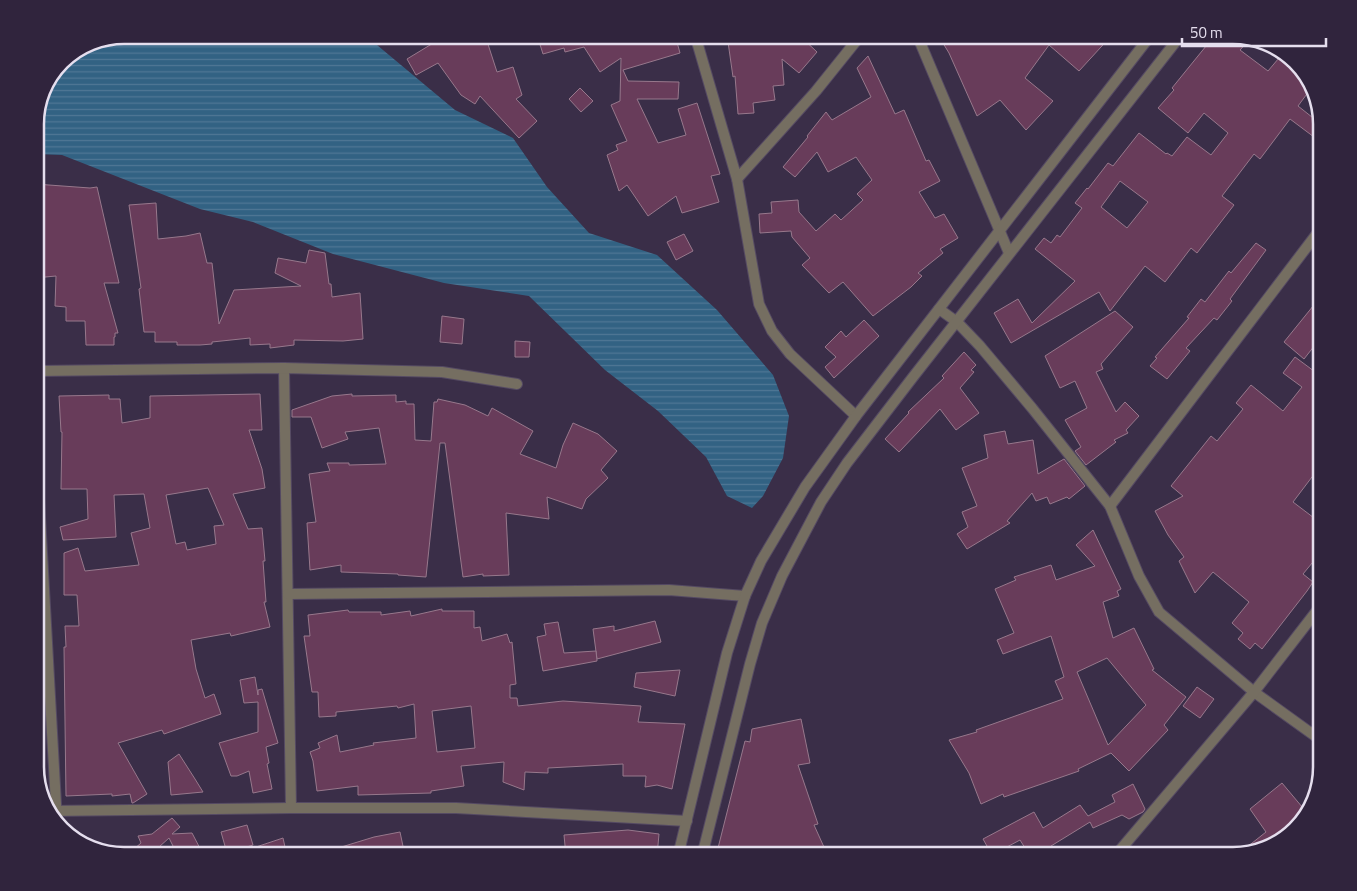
<svg xmlns="http://www.w3.org/2000/svg" width="1357" height="891" font-family="'Titillium Web',sans-serif">
<defs>
<pattern id="water-rules" width="6" height="5" patternUnits="userSpaceOnUse" patternTransform="scale(1.25)"><rect width="6" height="5" fill="#326283"/><path d="M0 2.5h6" fill="none" stroke="#507895"/></pattern>
</defs>
<rect width="100%" height="100%" fill="#3a2e48"/>
<!-- water -->
<polygon fill="url(#water-rules)" points="124,35 365,35 455,110 513,138 547,187 589,233 657,255 717,310 773,375 789,416 783,458 763,496 752,508 727,496 706,457 658,411 605,370 529,296 444,283 333,254 253,222 200,209 62,155 35,154 35,119 61,61 90,42"/>
<!-- building -->
<g fill="#683c5a" stroke="#97788c" fill-rule="evenodd">
<polygon points="430,35 485,35 497,72 513,67 522,95 516,99 537,121 519,138 480,96 475,104 461,95 438,63 416,75 407,59 435,42"/>
<polygon points="537,35 675,35 680,53 623,70 628,81 679,82 678,99 637,99 658,143 686,135 678,109 697,103 720,174 711,176 719,202 682,213 676,196 648,216 627,185 619,191 607,155 618,150 616,145 627,141 611,105 620,101 621,58 600,72 584,47 565,52 564,48 543,54"/>
<polygon points="727,35 799,35 817,52 799,73 782,59 784,85 773,86 775,100 753,103 754,113 738,114 735,76 733,77"/>
<polygon points="938,35 1112,35 1079,71 1049,45 1025,78 1053,101 1026,130 1000,100 977,116 949,53"/>
<path d="M1215,35h18l16,5 -9,10 28,21 16,-19 26,28 2,7 -14,19 24,19v18l-32,-24 -30,40 -6,-5 -32,42 12,9 -37,48 -6,-5 -26,34 -20,-16 -35,45 -11,-19 -88,51 -17,-30 24,-14 14,24 43,-42 -40,-32 9,-11 7,5 6,-8 3,2 22,-29 -7,-5 12,-15 1,1 20,-26 5,3 26,-33 27,21 1,-1 5,3 15,-19 24,18 17,-22 -24,-20 -16,20 -30,-25 16,-18 -2,-2zM1120,181l28,21 -21,26 -26,-21z"/>
<polygon points="868,56 895,114 904,110 926,161 929,160 940,181 919,192 935,218 944,214 958,238 940,249 943,253 918,273 922,276 911,287 873,316 843,282 829,293 802,265 810,258 792,237 791,231 760,233 759,214 772,213 771,202 798,200 799,212 816,231 835,214 841,220 863,200 857,194 872,180 856,157 828,172 817,152 795,177 783,167 808,137 807,136 826,112 832,120 871,97 857,68"/>
<polygon points="580,88 593,101 581,112 569,99"/>
<polygon points="35,184 90,188 97,187 119,283 104,283 118,333 115,333 115,337 114,337 114,345 86,345 85,321 66,321 66,307 55,306 56,276 35,278 35,257 39,257 35,212"/>
<polygon points="156,203 158,239 186,236 200,233 207,263 212,263 219,324 234,290 301,286 275,273 278,258 306,263 309,250 325,253 329,284 331,284 332,297 360,293 363,339 343,341 294,340 294,345 270,348 270,344 250,345 250,338 212,342 212,344 200,345 177,345 177,342 155,342 155,332 144,332 139,289 141,288 129,205"/>
<polygon points="684,234 693,251 676,260 667,242"/>
<polygon points="1256,243 1266,250 1230,299 1232,301 1217,320 1214,318 1186,348 1190,351 1167,379 1150,366 1157,358 1155,357 1189,318 1187,317 1201,299 1205,302 1229,271 1231,273"/>
<polygon points="1322,295 1322,336 1304,359 1284,342"/>
<polygon points="1115,311 1133,327 1101,364 1103,369 1096,372 1116,412 1125,402 1139,416 1126,430 1128,433 1114,440 1116,442 1086,465 1075,451 1081,447 1065,420 1087,408 1075,381 1060,388 1045,356"/>
<polygon points="442,316 464,319 462,344 440,342"/>
<polygon points="864,320 879,336 834,378 825,367 836,357 825,347 841,331 846,337"/>
<polygon points="515,341 530,342 529,357 515,357"/>
<polygon points="964,352 976,365 971,370 974,372 960,388 979,413 956,430 940,409 899,452 885,439 909,413 908,412 944,378 942,376"/>
<polygon points="1295,357 1322,377 1322,479 1315,473 1293,502 1322,524 1322,551 1303,574 1313,582 1307,591 1262,649 1255,643 1250,649 1238,639 1243,633 1232,623 1249,602 1213,572 1195,593 1179,561 1184,557 1168,535 1155,511 1183,496 1171,486 1211,436 1217,441 1243,409 1236,403 1251,385 1283,411 1302,387 1283,373"/>
<path d="M260,394l2,36h-13l13,39 3,19 -32,6 15,35 14,-1 3,33h-2l3,41h-2l6,25 -39,9 -1,-3 -39,7 5,29 9,29 9,-4 7,20 -57,20 -2,-4 -44,13 29,51 -14,9h-1l-2,-9 -18,2v-2l-46,2 -2,-149h2l-1,-21h14l-2,-31h-13v-42l14,-5 7,23 54,-6 -8,-32 19,-5 -6,-34 -30,1 2,42 -53,3 -3,-13 28,-8 -1,-30h-26l1,-57h-1l-2,-36 50,-1v4h11l2,24 28,-5v-22zM208,488l16,37 -10,1 2,18 -29,6 -2,-8 -9,2 -10,-49z"/>
<polygon points="352,394 352,396 396,395 396,402 406,401 406,404 414,404 415,440 431,441 434,402 437,402 438,399 465,405 488,416 492,408 533,431 520,454 556,468 563,445 573,423 598,434 617,451 601,470 608,478 586,499 582,509 547,497 549,519 506,513 509,575 483,576 483,574 463,577 445,443 440,443 426,577 398,575 398,574 341,572 341,565 310,570 307,523 316,522 309,474 330,471 327,463 349,463 349,465 386,464 379,428 345,432 348,439 322,448 311,417 292,417 292,410 332,396"/>
<polygon points="1005,431 1008,444 1033,440 1038,474 1064,459 1085,486 1069,499 1067,497 1050,504 1047,497 1036,501 1032,493 1007,521 1010,523 967,549 957,534 968,527 962,512 977,506 962,468 988,458 984,435"/>
<path d="M1093,530l28,59 -4,2 2,5 -16,6 10,36 21,-10 20,41 -2,1 34,27 -22,28 4,5 -39,41 -18,-18 -33,16 1,2 -75,26 -1,-3 -22,10 -12,-31 -20,-33 28,-8 -1,-2 87,-31 -8,-18 9,-4 -13,-41 -48,18 -6,-14 17,-7 -19,-44 21,-9 -2,-3 37,-12 5,15 39,-14 -19,-21zM1107,658l39,47 -38,40 -31,-73z"/>
<path d="M442,609v2h32v17l6,-1 2,14 25,-7 3,9 2,-1 4,42 -6,1v13h7l1,8 45,-5 78,5 -3,16 47,2 -13,65 -15,-4 -12,2 1,-11h-23v-12l-75,4v5l-23,-1 -1,18 -21,-8 1,-20 -43,4 3,20 -33,5v2l-73,2v-9l-41,5 -4,-30 -3,-9 10,-4 -2,-5 19,-8 3,17 34,-7 -1,-2 43,-5 -2,-34 -16,4 -1,-2 -61,6v4l-17,1 -1,-25h-6l-8,-56h6l-2,-21 40,-5 1,2h32v3l29,-4 1,5zM471,706l4,42 -38,4 -5,-41z"/>
<polygon points="655,621 661,642 597,659 593,629 614,626 614,631"/>
<polygon points="558,622 564,653 596,651 597,661 543,671 537,637 546,635 544,624"/>
<polygon points="680,670 675,696 634,687 636,673"/>
<polygon points="255,677 258,695 258,690 262,689 278,743 266,747 269,763 267,764 272,789 253,793 249,771 237,776 231,776 219,743 258,732 258,702 244,703 240,680"/>
<polygon points="1197,687 1214,699 1200,718 1183,706"/>
<polygon points="801,719 810,763 798,765 818,824 814,825 828,856 716,856 745,741 750,742 752,729"/>
<polygon points="179,754 195,779 203,792 171,795 168,762"/>
<polygon points="1282,783 1308,814 1307,816 1277,844 1237,855 1266,832 1250,809"/>
<polygon points="1133,784 1145,809 1143,812 1129,819 1122,815 1093,828 1090,822 1051,846 1057,856 1030,856 1020,840 992,855 983,839 1034,812 1043,828 1080,805 1088,816 1115,802 1112,795"/>
<polygon points="172,818 180,827 172,834 192,833 204,856 178,856 169,838 149,856 126,856 141,843 138,836 152,834"/>
<polygon points="247,825 253,845 227,853 221,832"/>
<polygon points="628,830 659,834 657,856 566,856 564,835"/>
<polygon points="400,832 404,851 381,856 325,856 325,852 374,837"/>
<polygon points="283,838 287,856 239,856 238,853"/>
</g>
<g fill="none" stroke-linecap="round" stroke-linejoin="round">
<!-- minor casing -->
<g stroke="#554a63" stroke-width="12">
<g id="minor">
<polyline points="695,35 737,179 759,304 772,331 790,354 856,416"/>
<polyline points="917,35 1009,253"/>
<polyline points="737,179 816,91 861,35"/>
<polyline points="939,309 957,322 980,346 1032,408 1110,506 1139,576 1159,612 1254,692 1322,741"/>
<polyline points="284,368 291,808"/>
<polyline points="35,371 284,368 442,372 517,384"/>
<polyline points="35,427 57,822"/>
<polyline points="1110,506 1322,227"/>
<polyline points="288,594 669,590 745,596"/>
<polyline points="47,811 291,808 456,808 687,821"/>
<polyline points="1115,856 1254,692 1322,604"/>
</g>
</g>
<!-- tertiary casing -->
<g stroke="#554a63" stroke-width="12">
<g id="tertiary">
<polyline points="678,856 727,653 745,596 761,561 780,529 805,487 856,416 1151,35"/>
<polyline points="702,856 750,664 762,623 782,576 821,502 847,463 913,377 1181,35"/>
</g>
</g>
<!-- minor -->
<use href="#minor" stroke="#756e61" stroke-width="10"/>
<!-- tertiary -->
<use href="#tertiary" stroke="#756e61" stroke-width="10"/>
</g>
<!-- crop -->
<path d="M0 0H1357V891H0ZM124 44H1233A80 80 0 0 1 1313 124V767A80 80 0 0 1 1233 847H124A80 80 0 0 1 44 767V124A80 80 0 0 1 124 44Z" fill="#30243d" fill-rule="evenodd"/>
<path fill="none" stroke="#e5deee" stroke-width="2.5" d="M124 44H1233A80 80 0 0 1 1313 124V767A80 80 0 0 1 1233 847H124A80 80 0 0 1 44 767V124A80 80 0 0 1 124 44Z"/>
<!-- scale -->
<path d="M1182 38v8h144v-8" fill="none" stroke="#e5deee" stroke-width="2.5"/>
<text x="1190" y="38" font-size="15" fill="#e5deee" stroke="#30243d" stroke-width="4" paint-order="stroke">50 m</text>
</svg>
